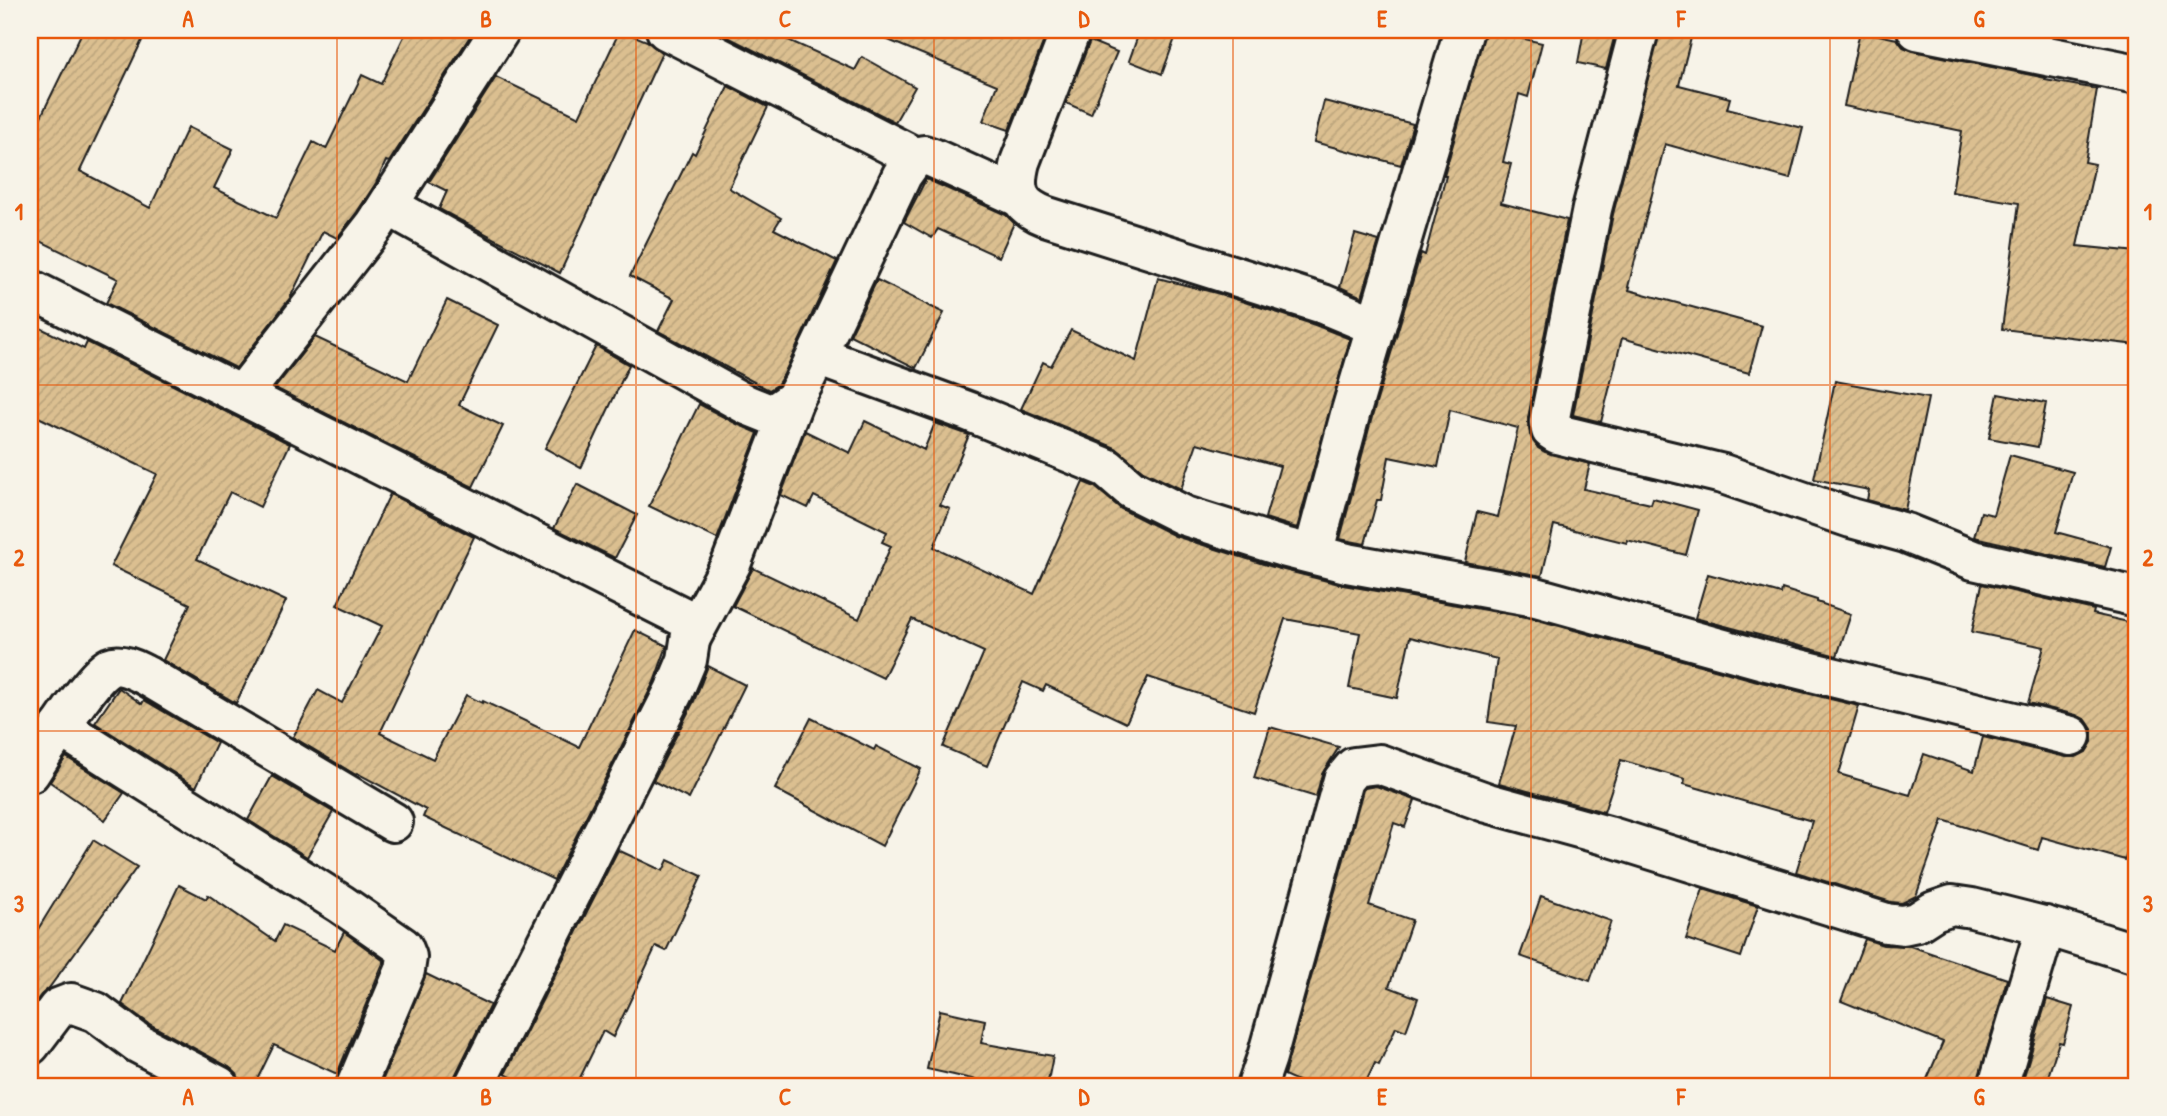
<svg xmlns="http://www.w3.org/2000/svg" width="2167" height="1116" font-family="'Patrick Hand',sans-serif">
<defs>
<pattern id="building-hatch" width="6" height="6" patternUnits="userSpaceOnUse" patternTransform="scale(1.75)"><rect width="6" height="6" fill="#dbbf90"/><path d="M-1 1l2-2M0 6l6-6M5 7l2-2" fill="none" stroke="#bba47c"/></pattern>
</defs>
<rect width="100%" height="100%" fill="#f7f3e8"/>
<filter id="ink" filterUnits="userSpaceOnUse"><feTurbulence type="fractalNoise" baseFrequency=".0143" numOctaves="2"/><feDisplacementMap in="SourceGraphic" scale="14" xChannelSelector="R" yChannelSelector="G"/><feConvolveMatrix kernelMatrix="1 2 1 2 8 2 1 2 1" color-interpolation-filters="sRGB"/></filter>
<g filter="url(#ink)">
<!-- building -->
<g fill="url(#building-hatch)" stroke="#1c1c1c" stroke-width="2">
<polygon points="83,30 147,30 80,171 150,208 188,127 233,149 214,188 276,218 313,142 326,149 362,75 381,84 407,30 474,30 389,162 386,161 376,183 357,212 337,238 323,231 290,298 236,368 106,303 118,279 30,236 30,139"/>
<polygon points="620,30 647,41 662,53 560,273 439,209 447,191 429,182 496,77 579,117"/>
<polygon points="714,30 766,30 855,70 862,57 915,87 895,122"/>
<polygon points="864,30 1048,30 1009,130 983,121 997,85"/>
<polygon points="1140,30 1178,30 1162,74 1129,61"/>
<polygon points="1485,30 1542,43 1528,97 1519,94 1503,162 1511,164 1501,203 1567,220 1528,418 1530,435 1538,448 1545,452 1590,464 1584,489 1651,504 1653,498 1698,510 1686,555 1627,540 1627,543 1554,525 1542,576 1465,562 1477,512 1498,517 1518,428 1450,410 1438,467 1389,457 1381,500 1377,500 1365,544 1340,539 1372,417 1421,253 1425,255 1446,176 1444,176"/>
<polygon points="1584,30 1616,30 1606,69 1578,63"/>
<polygon points="1660,30 1693,30 1679,85 1730,98 1727,109 1803,128 1790,179 1665,144 1628,287 1630,287 1629,290 1762,326 1749,373 1622,338 1601,422 1573,415 1613,214"/>
<polygon points="1860,31 1897,39 1903,47 1913,51 2046,78 2045,80 2097,89 2085,162 2095,164 2077,246 2137,252 2137,345 2002,329 2019,203 1952,192 1962,131 1844,106"/>
<polygon points="1090,41 1117,52 1091,114 1066,103"/>
<polygon points="728,86 768,107 729,188 781,218 774,229 837,261 784,374 777,385 769,390 658,331 674,299 630,276 692,152 695,154"/>
<polygon points="1324,101 1413,124 1401,165 1314,142"/>
<polygon points="926,179 1006,215 1014,223 999,257 938,229 932,238 904,222"/>
<polygon points="1355,234 1379,241 1362,297 1340,287"/>
<polygon points="1158,278 1220,294 1315,325 1350,339 1297,528 1265,518 1280,466 1197,443 1181,489 1143,471 1116,448 1021,409 1043,362 1051,366 1071,330 1136,361"/>
<polygon points="877,280 944,313 916,368 850,335"/>
<polygon points="447,300 498,325 459,405 503,426 473,487 275,388 315,337 408,381"/>
<polygon points="30,323 84,349 87,342 290,444 260,507 230,492 197,559 286,601 236,703 163,660 190,604 111,566 157,474 30,413"/>
<polygon points="596,346 629,365 581,468 545,448"/>
<polygon points="1835,381 1928,398 1905,510 1867,500 1869,490 1814,479"/>
<polygon points="1998,394 2046,403 2038,447 1989,438"/>
<polygon points="699,404 737,424 758,433 717,539 649,506"/>
<polygon points="865,421 924,450 935,423 969,435 940,505 950,509 934,547 1034,594 1083,482 1095,487 1121,509 1175,536 1276,568 1343,585 1531,618 1761,682 1859,706 1839,774 1910,795 1924,754 1974,771 1983,737 2066,757 2076,757 2086,752 2092,742 2092,729 2086,720 2076,715 2028,703 2044,647 1972,632 1982,584 2094,610 2093,614 2137,624 2137,778 2128,819 2135,821 2125,860 2042,837 2038,850 1943,820 1916,896 1902,903 1891,902 1796,872 1812,821 1684,784 1685,779 1621,760 1604,812 1499,783 1516,726 1488,722 1497,659 1410,637 1397,698 1349,688 1360,633 1285,619 1254,712 1148,677 1126,723 1046,685 1043,691 1023,682 987,766 943,747 984,652 912,619 883,678 733,606 753,568 859,619 891,546 882,542 887,532 814,496 808,508 781,495 805,431 850,453"/>
<polygon points="2010,455 2073,472 2056,532 2111,547 2105,567 1974,537 1981,512 1993,515"/>
<polygon points="577,484 637,515 615,558 554,528"/>
<polygon points="390,494 474,537 380,733 433,759 466,695 482,703 483,701 579,747 635,630 667,646 654,682 554,880 423,817 426,810 357,773 356,775 293,737 318,690 342,703 382,626 337,605"/>
<polygon points="1708,574 1781,594 1782,589 1817,600 1817,602 1851,614 1837,656 1695,618"/>
<polygon points="708,666 745,685 689,799 653,781 694,701"/>
<polygon points="119,688 142,704 144,700 217,743 196,787 95,723"/>
<polygon points="811,718 874,750 876,746 921,769 882,846 775,789"/>
<polygon points="1270,727 1339,747 1322,774 1316,797 1254,778"/>
<polygon points="66,757 124,793 105,820 50,782"/>
<polygon points="272,776 333,812 307,857 248,820"/>
<polygon points="1376,786 1415,800 1405,827 1394,823 1369,905 1412,920 1389,987 1418,998 1406,1031 1396,1027 1379,1065 1375,1063 1364,1086 1309,1086 1284,1075 1363,790 1365,788"/>
<polygon points="93,840 137,867 49,988 41,995 30,1009 30,942"/>
<polygon points="618,850 663,871 668,860 702,876 666,951 656,946 613,1037 603,1031 576,1086 529,1086 505,1074"/>
<polygon points="179,885 206,899 208,895 275,941 283,925 335,950 344,932 384,961 337,1074 274,1045 254,1086 249,1086 240,1082 237,1074 229,1067 151,1025 122,1004"/>
<polygon points="1703,889 1758,906 1741,957 1686,939"/>
<polygon points="1541,896 1611,921 1590,981 1520,956"/>
<polygon points="1865,939 1883,945 1910,946 2007,979 1977,1086 1924,1086 1943,1042 1841,1001"/>
<polygon points="426,974 490,1005 450,1086 380,1086"/>
<polygon points="2047,999 2073,1007 2063,1043 2059,1042 2045,1086 2021,1086"/>
<polygon points="940,1010 985,1020 981,1043 1053,1056 1047,1086 1003,1086 927,1069"/>
</g>
<g fill="none" stroke-linecap="round" stroke-linejoin="round">
<!-- minor casing -->
<g stroke="#1c1c1c" stroke-width="44">
<g id="minor">
<polyline points="666,30 915,157"/>
<path d="M1071,30l-51,132c-7,28 -3,43 25,54l278,88 53,22"/>
<polyline points="1639,30 1592,209 1549,422 1551,430 1557,434 1723,474 1851,518 1906,533 1973,560 2137,597"/>
<polyline points="1917,30 2137,74"/>
<polyline points="389,206 747,405 772,415 794,400 803,384 902,175 915,157 924,155 933,158 1019,197"/>
<polyline points="30,289 687,619 692,628 687,660 674,691 474,1086"/>
<polyline points="817,356 970,412 1107,468 1131,489 1185,516 1283,547 1347,563 1536,597 1767,661 2071,736"/>
<polyline points="242,395 375,225 500,30"/>
<polyline points="1313,554 1351,411 1464,30"/>
<polyline points="692,636 731,564 794,400"/>
<polyline points="60,727 341,904 403,947 407,957 405,970 356,1086"/>
<path d="M30,773c13,-20 62,-98 80,-106 12,-5 27,4 37,9l246,146"/>
<polyline points="30,1045 58,1008 71,1003 96,1012 139,1044 219,1086"/>
<polyline points="1257,1086 1267,1057 1343,780 1354,767 1379,764 1488,803 1608,836 1886,923 1903,925 1917,922 1934,911 1952,905 1972,908 2063,931 2137,954"/>
<polyline points="1998,1086 2046,926"/>
</g>
</g>
<!-- minor -->
<use href="#minor" stroke="#f7f3e8" stroke-width="38"/>
</g>
</g>
<!-- grid -->
<path fill="none" stroke="#e8590c" stroke-width="2" stroke-opacity="0.55" d="M337,30v1056M636,30v1056M934,30v1056M1233,30v1056M1531,30v1056M1830,30v1056M30,385h2107M30,731h2107"/>
<!-- margin -->
<rect width="2167" height="1116" fill="none" stroke="#f7f3e8" stroke-width="77"/>
<rect x="38" y="38" width="2090" height="1040" fill="none" stroke="#e8590c" stroke-width="2.5"/>
<g font-size="23" text-anchor="middle" font-weight="bold" fill="#e8590c">
<text x="188" y="27">A</text>
<text x="486" y="27">B</text>
<text x="785" y="27">C</text>
<text x="1084" y="27">D</text>
<text x="1382" y="27">E</text>
<text x="1681" y="27">F</text>
<text x="1979" y="27">G</text>
<text x="19" y="220">1</text>
<text x="2148" y="220">1</text>
<text x="19" y="566">2</text>
<text x="2148" y="566">2</text>
<text x="19" y="912">3</text>
<text x="2148" y="912">3</text>
<text x="188" y="1105">A</text>
<text x="486" y="1105">B</text>
<text x="785" y="1105">C</text>
<text x="1084" y="1105">D</text>
<text x="1382" y="1105">E</text>
<text x="1681" y="1105">F</text>
<text x="1979" y="1105">G</text>
</g>
</svg>
